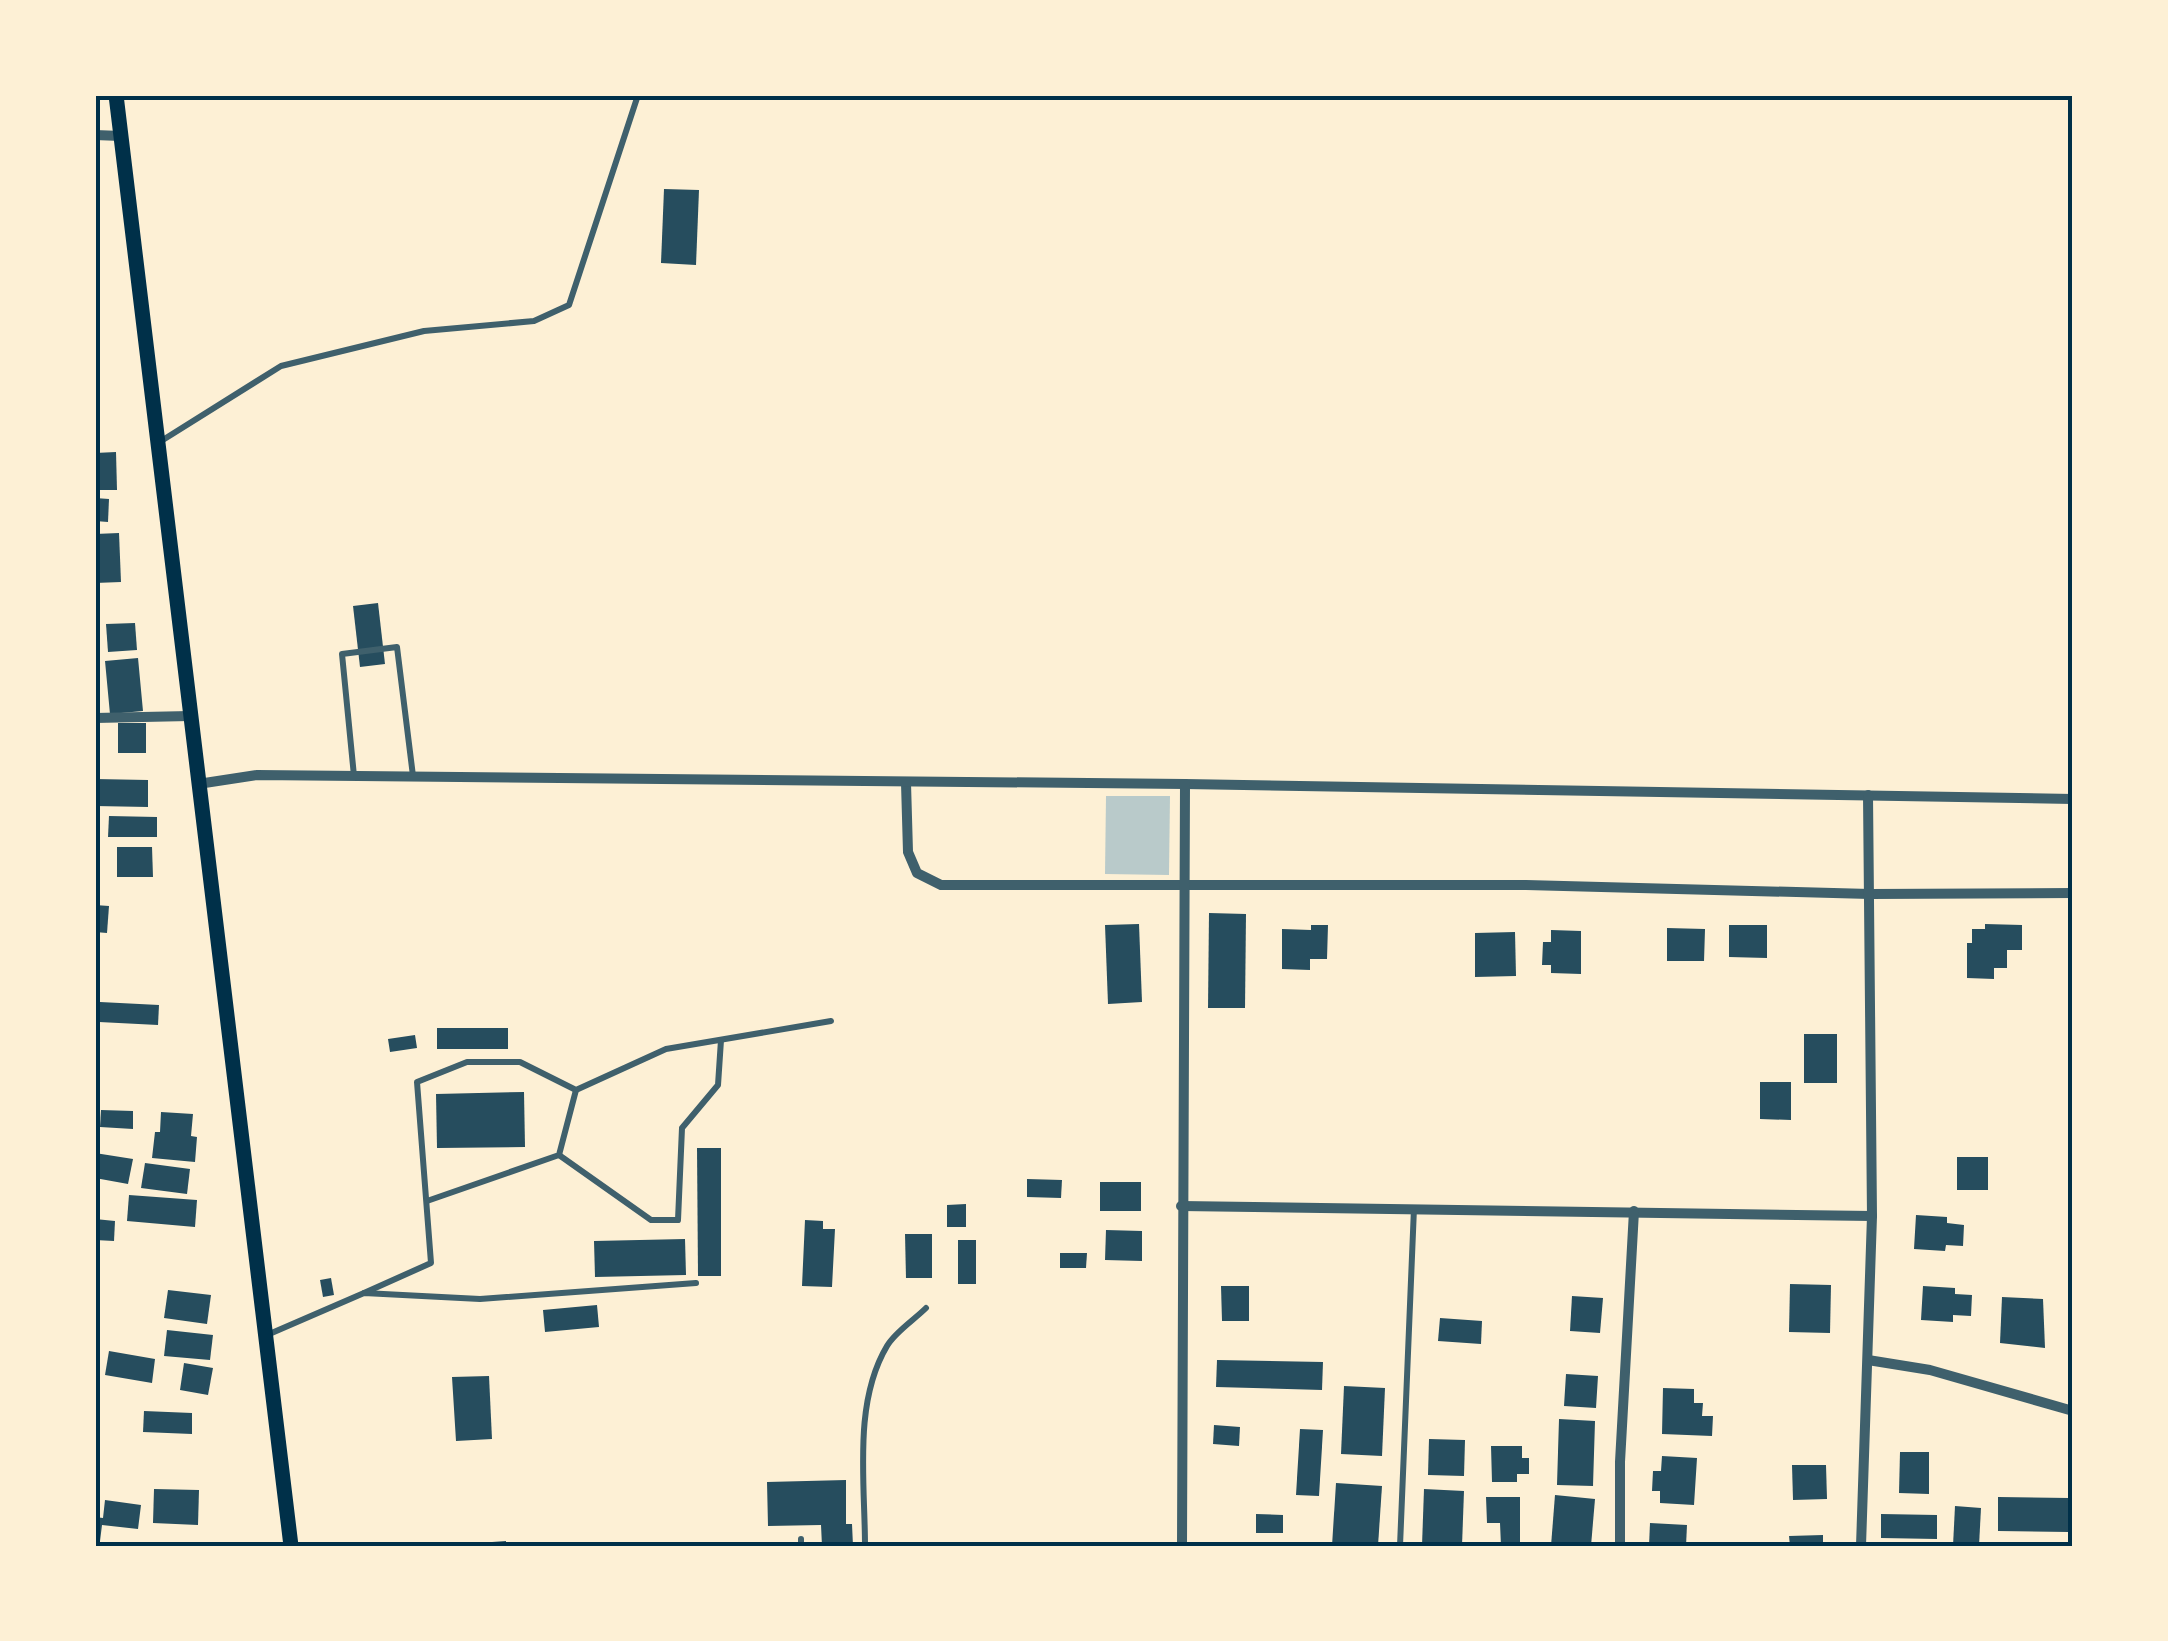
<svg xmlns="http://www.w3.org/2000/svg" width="2168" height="1641" font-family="Raleway,sans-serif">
<rect width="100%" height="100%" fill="#fdf0d5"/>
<!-- green -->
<polygon fill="#b9caca" points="1106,796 1170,796 1169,875 1105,874"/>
<!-- building -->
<g fill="#264d5e">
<polygon points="664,189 699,190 696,265 661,263"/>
<polygon points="116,452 117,490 95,490 95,453"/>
<polygon points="95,498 109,499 108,522 95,521"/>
<polygon points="119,533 121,582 95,583 95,534"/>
<polygon points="378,603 385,664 360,667 353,606"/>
<polygon points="135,623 137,650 108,652 106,624"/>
<polygon points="138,658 143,711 110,714 105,661"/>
<rect x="118" y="723" width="28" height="30"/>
<polygon points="95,779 148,780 148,807 95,806"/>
<polygon points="109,816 157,817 157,837 108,837"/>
<polygon points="117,847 152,847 153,877 117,877"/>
<polygon points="95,905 109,906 107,933 95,932"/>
<polygon points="1209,913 1246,914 1245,1008 1208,1008"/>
<polygon points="1139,924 1142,1002 1108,1004 1105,925"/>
<polygon points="1985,924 2022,925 2022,950 2007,950 2007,968 1994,968 1994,979 1967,978 1967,943 1972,943 1972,929 1985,929"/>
<polygon points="1311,925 1328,925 1327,959 1310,959 1310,970 1282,969 1282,929 1311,930"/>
<polygon points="1729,925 1767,925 1767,958 1729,957"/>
<polygon points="1667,928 1705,929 1704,961 1667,961"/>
<polygon points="1551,930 1581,931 1581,974 1551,973 1551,965 1542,965 1543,942 1551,942"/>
<polygon points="1515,932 1516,976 1475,977 1475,933"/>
<polygon points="100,1002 159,1005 158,1025 99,1022"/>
<rect x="437" y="1028" width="71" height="21"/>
<rect x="1804" y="1034" width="33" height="49"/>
<polygon points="415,1035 417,1048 390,1052 388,1039"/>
<polygon points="1760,1082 1791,1082 1791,1120 1760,1119"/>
<polygon points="524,1092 525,1147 437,1148 436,1094"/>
<polygon points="101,1110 133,1111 133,1129 100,1127"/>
<polygon points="161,1112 193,1114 191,1136 197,1137 195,1162 152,1158 155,1132 160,1132"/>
<polygon points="697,1148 721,1148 721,1276 698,1276"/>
<polygon points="95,1153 133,1159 128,1184 95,1178"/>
<rect x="1957" y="1157" width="31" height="33"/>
<polygon points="145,1163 190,1169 187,1194 141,1188"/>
<polygon points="1027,1179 1062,1180 1061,1198 1027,1197"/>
<rect x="1100" y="1182" width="41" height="29"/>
<polygon points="129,1195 197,1200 195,1227 127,1221"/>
<polygon points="966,1204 966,1227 947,1227 947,1205"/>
<polygon points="1916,1215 1947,1217 1947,1223 1964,1225 1963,1246 1946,1245 1945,1251 1914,1249"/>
<polygon points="95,1219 115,1221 114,1241 95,1240"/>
<polygon points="805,1220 823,1221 823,1229 835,1229 832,1287 802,1286"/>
<polygon points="1106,1230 1142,1231 1142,1261 1105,1260"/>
<polygon points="905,1234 932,1234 932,1278 906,1278"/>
<polygon points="685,1239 686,1275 595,1277 594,1241"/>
<rect x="958" y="1240" width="18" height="44"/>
<polygon points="1060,1253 1087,1253 1086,1268 1060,1268"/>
<polygon points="331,1278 334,1295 323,1297 320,1280"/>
<polygon points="1790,1284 1831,1285 1830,1333 1789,1332"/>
<polygon points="1221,1286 1249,1286 1249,1321 1222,1321"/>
<polygon points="1923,1286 1955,1288 1955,1294 1972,1295 1971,1316 1953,1315 1953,1322 1921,1320"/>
<polygon points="168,1290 211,1295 207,1324 164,1318"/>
<polygon points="1572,1296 1603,1298 1600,1333 1570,1331"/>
<polygon points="2002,1297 2043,1299 2045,1348 2000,1343"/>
<polygon points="597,1305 599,1327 545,1332 543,1310"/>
<polygon points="1440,1318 1482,1321 1481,1344 1438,1341"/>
<polygon points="167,1330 213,1335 210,1360 164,1356"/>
<polygon points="109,1351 155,1359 152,1383 105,1375"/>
<polygon points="1217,1360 1323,1362 1322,1390 1216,1387"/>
<polygon points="184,1363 213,1368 208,1395 180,1390"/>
<polygon points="1566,1374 1598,1376 1596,1408 1564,1406"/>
<polygon points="489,1376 492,1439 456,1441 452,1377"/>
<polygon points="1344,1386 1385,1388 1382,1456 1341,1454"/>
<polygon points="1663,1388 1694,1389 1694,1403 1703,1403 1702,1416 1713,1416 1712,1436 1662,1434"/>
<polygon points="144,1411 192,1413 192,1434 143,1432"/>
<polygon points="1559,1419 1595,1421 1593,1486 1557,1485"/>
<polygon points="1214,1425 1240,1427 1239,1446 1213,1444"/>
<polygon points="1300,1429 1323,1430 1319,1496 1296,1495"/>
<polygon points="1429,1439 1465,1440 1464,1476 1428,1475"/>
<polygon points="1491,1446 1522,1446 1522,1458 1529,1458 1529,1474 1517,1474 1517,1482 1492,1482"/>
<polygon points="1900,1452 1929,1452 1929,1494 1899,1493"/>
<polygon points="1662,1456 1697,1458 1694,1505 1660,1503 1660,1491 1652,1491 1653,1471 1661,1471"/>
<polygon points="1792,1465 1826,1465 1827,1499 1793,1500"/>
<polygon points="846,1480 846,1524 852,1524 853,1546 822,1546 821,1525 768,1526 767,1482"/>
<polygon points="1336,1483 1382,1486 1378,1546 1332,1546"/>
<polygon points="154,1489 199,1490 198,1525 153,1523"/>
<polygon points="1424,1489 1464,1491 1462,1546 1422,1546"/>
<polygon points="1555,1495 1595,1499 1591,1546 1551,1546"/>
<polygon points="1486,1497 1520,1497 1520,1546 1501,1546 1500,1523 1487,1523"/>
<polygon points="1998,1497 2069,1498 2069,1532 1998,1531"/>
<polygon points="105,1500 141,1505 138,1529 102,1525 100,1541 95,1540 95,1517 103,1518"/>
<polygon points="1955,1506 1981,1508 1979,1546 1953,1546"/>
<polygon points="1256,1514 1283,1515 1283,1533 1256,1533"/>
<polygon points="1881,1514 1937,1515 1937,1539 1881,1538"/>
<polygon points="1650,1523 1687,1525 1686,1546 1649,1546"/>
<polygon points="1823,1535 1823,1546 1790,1546 1789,1536"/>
<polygon points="506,1541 506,1546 478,1546 478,1543"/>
</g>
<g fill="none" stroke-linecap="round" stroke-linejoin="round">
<!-- service -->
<g stroke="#3f606c" stroke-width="6">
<polyline points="158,443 281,366 424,331 534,321 569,305 638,95"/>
<polyline points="354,776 342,654 397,647 413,776"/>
<polyline points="559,1155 651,1220 678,1220 682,1128 718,1085 721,1040"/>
<polyline points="427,1201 559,1155 576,1090"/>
<polyline points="364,1293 431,1263 417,1082 467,1062 520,1062 576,1090 666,1049 831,1021"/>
<polyline points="267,1335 364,1293 480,1299 696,1283"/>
<polyline points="801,1539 801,1546"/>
<path d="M865,1546c0,-64 -12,-143 22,-200 8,-14 27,-26 39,-38"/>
<polyline points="1400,1546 1414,1208"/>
</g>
<!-- minor -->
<g stroke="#3f606c" stroke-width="10">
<polyline points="95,135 121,136"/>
<polyline points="95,718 190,716"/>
<polyline points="906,783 908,852 917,873 941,885 1526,885 1870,894 2073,893"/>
<polyline points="198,784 257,775 1185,784 2073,799"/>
<polyline points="1181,1206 1872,1216"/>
<polyline points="1868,1360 1930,1370 2073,1411"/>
<polyline points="1182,1546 1185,784"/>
<polyline points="1620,1546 1620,1462 1634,1211"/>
<polyline points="1861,1546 1872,1216 1868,795"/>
</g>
<!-- secondary -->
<polyline stroke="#003049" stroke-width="15" points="116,95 291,1546"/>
</g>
<!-- border -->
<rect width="2168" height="1641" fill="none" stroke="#fdf0d5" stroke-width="195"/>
<rect x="98" y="98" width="1972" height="1446" fill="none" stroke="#003049" stroke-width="4"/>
</svg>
